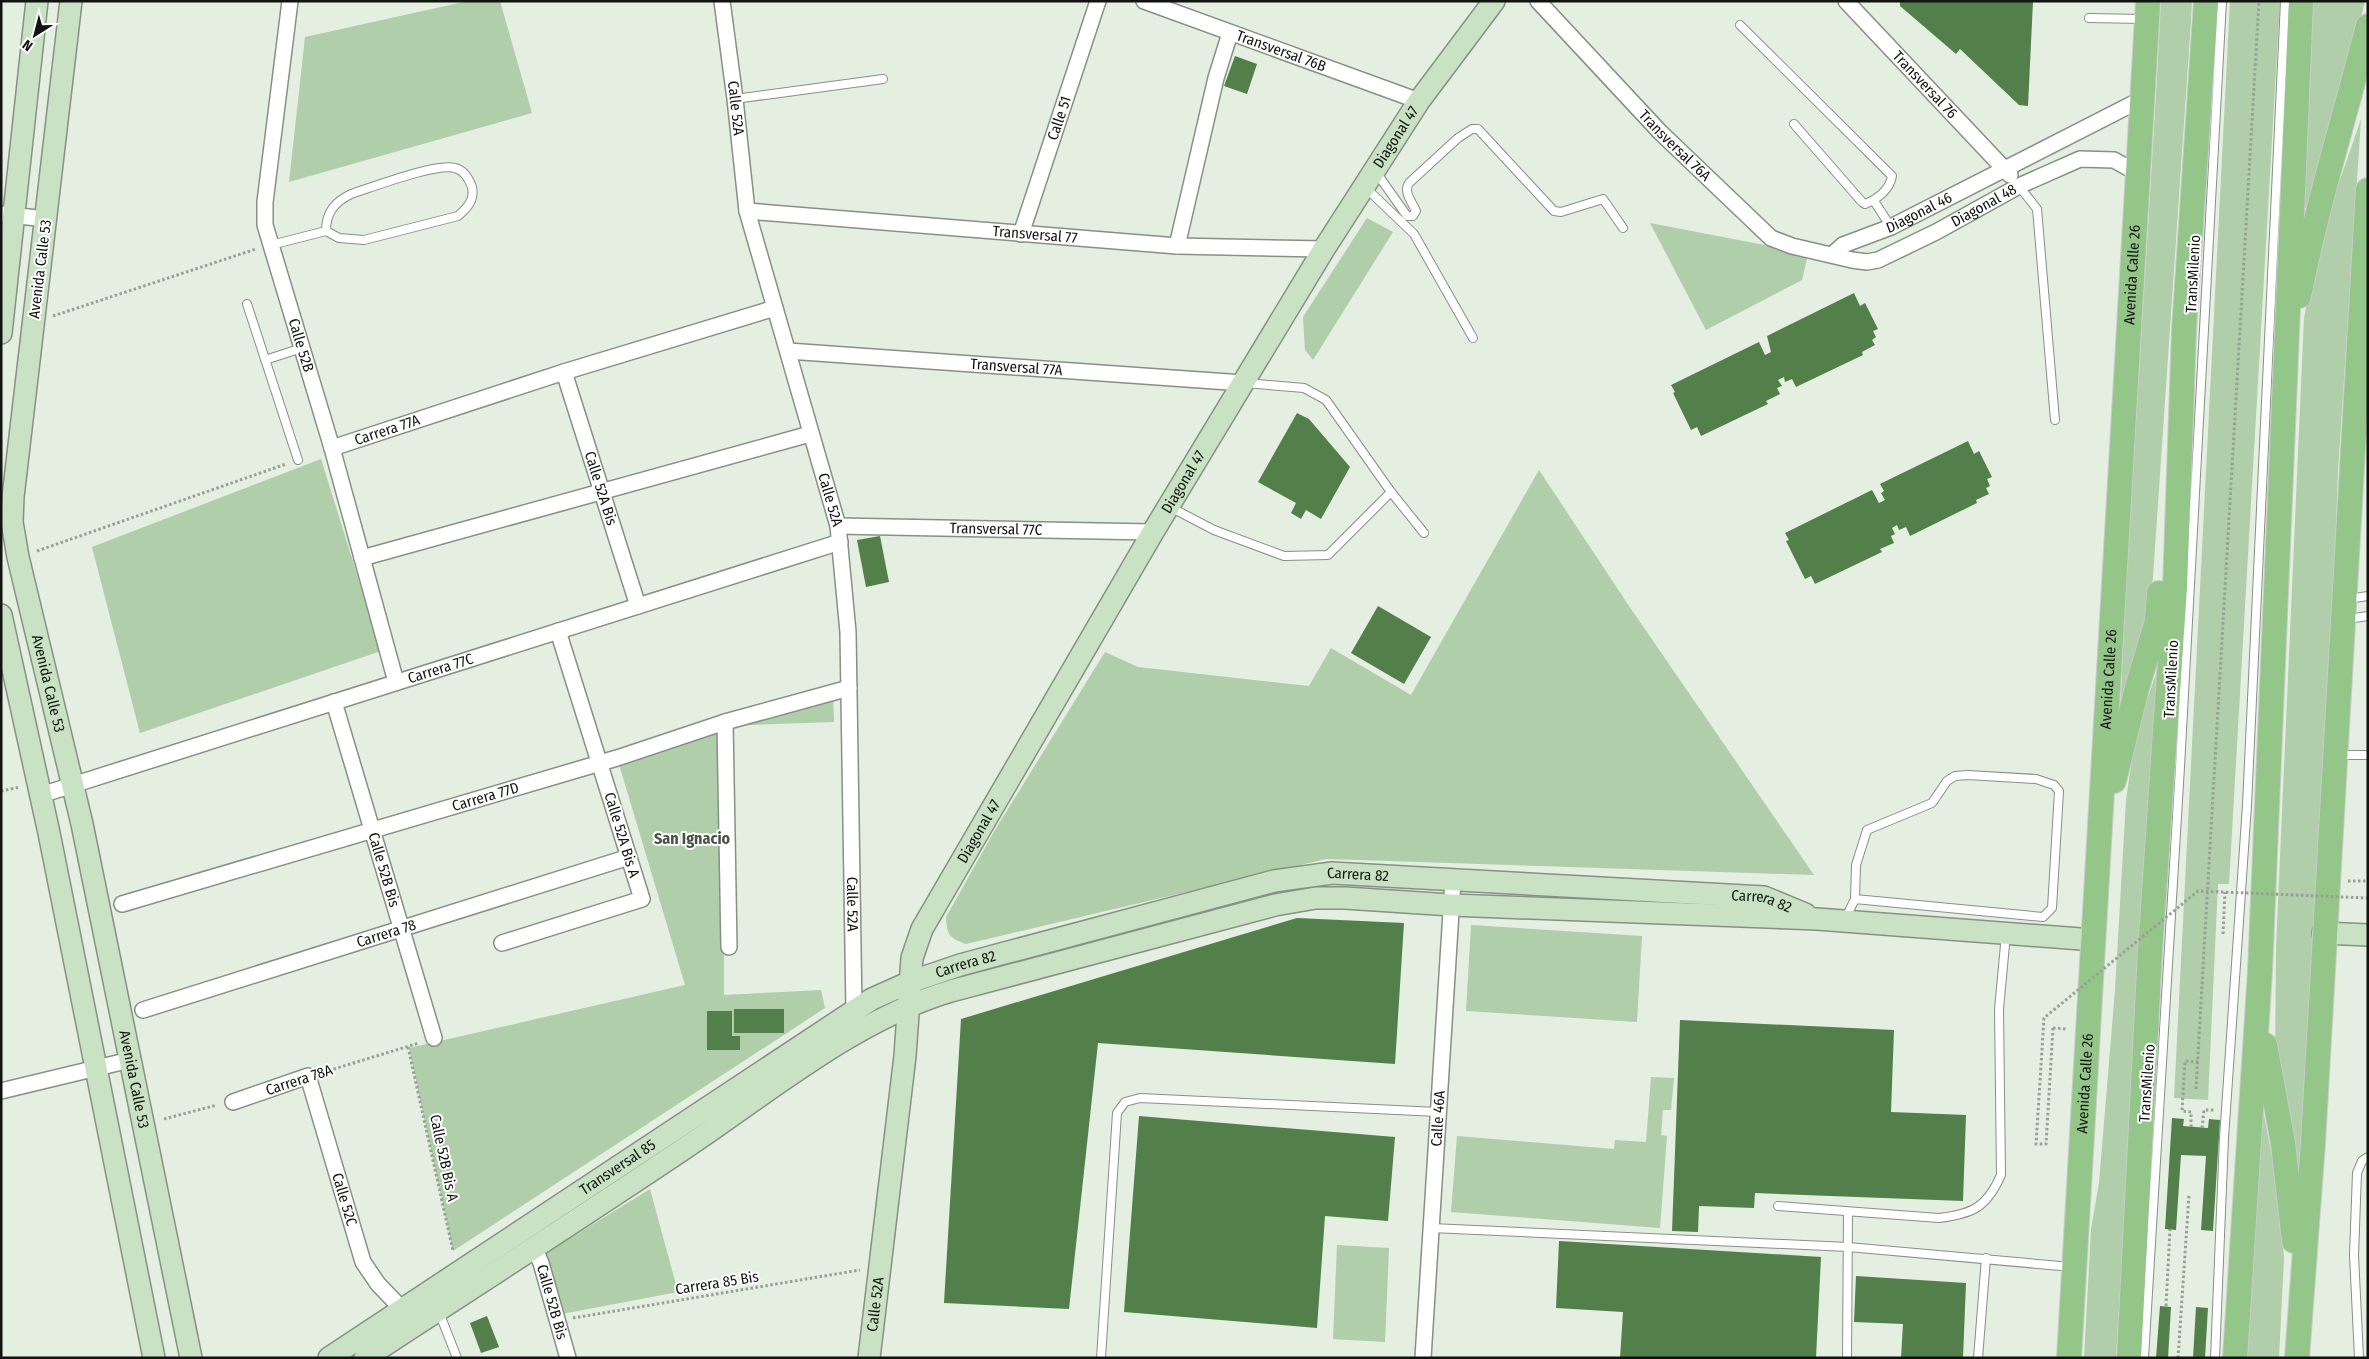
<svg xmlns="http://www.w3.org/2000/svg" width="2369" height="1359" font-family="'Fira Sans Condensed',sans-serif">
<rect width="100%" height="100%" fill="#e4eee1"/>
<!-- green -->
<g fill="#afcea9">
<polygon points="468,1 500,1 532,113 289,182 305,37"/>
<path d="M2161,1h31l-1,20 -38,556 -5,47 -28,92c10,-239 29,-476 41,-715z"/>
<polygon points="2230,1 2280,1 2229,884 2218,884 2208,1100 2174,1098"/>
<polygon points="2310,1 2365,1 2332,135 2311,208 2303,208"/>
<polygon points="2361,119 2338,471 2331,661 2306,1073 2298,1175 2275,1069 2276,947 2304,318 2321,235"/>
<polygon points="1367,218 1393,232 1313,360 1305,350 1303,317"/>
<polygon points="1650,223 1796,251 1807,259 1802,280 1706,330"/>
<polygon points="321,459 381,651 140,733 92,547"/>
<path d="M1539,470l90,136 185,269 -488,-16 -360,85c-17,-6 -19,-9 -20,-27l49,-87 110,-178 33,15 171,19 22,-38 80,47z"/>
<rect x="2367" y="630" width="1" height="227"/>
<polygon points="2157,671 2116,1358 2084,1358 2091,1229 2099,1183 2115,990 2126,800 2136,732"/>
<polygon points="833,695 834,722 724,726 724,995 821,990 825,1008 453,1251 409,1048 685,985 618,761 724,726"/>
<polygon points="1471,925 1642,936 1637,1022 1466,1011"/>
<polygon points="1651,1077 1674,1078 1671,1110 1663,1110 1661,1135 1667,1136 1660,1228 1451,1212 1457,1136 1614,1149 1615,1140 1646,1142"/>
<polygon points="2260,1094 2280,1199 2284,1259 2279,1358 2242,1358"/>
<polygon points="650,1189 678,1292 562,1314 543,1255"/>
<polygon points="1337,1245 1389,1248 1385,1342 1333,1339"/>
</g>
<!-- building -->
<g fill="#537f4a">
<polygon points="1900,1 2033,1 2028,106 2019,105 1960,49 1956,54 1900,6"/>
<polygon points="1235,56 1257,64 1247,94 1224,86"/>
<polygon points="1854,293 1860,306 1865,303 1878,329 1873,331 1876,337 1872,340 1875,345 1862,352 1863,355 1796,387 1792,379 1785,382 1784,377 1778,380 1782,386 1777,388 1780,394 1766,401 1768,404 1701,436 1697,427 1691,430 1673,393 1675,392 1671,385 1759,342 1765,355 1771,352 1767,336"/>
<polygon points="1297,413 1309,419 1350,467 1321,519 1306,510 1301,519 1291,513 1296,503 1258,482"/>
<polygon points="1968,441 1974,454 1979,451 1992,477 1987,479 1990,486 1986,488 1989,494 1976,500 1977,503 1910,536 1906,527 1899,530 1897,525 1892,528 1895,534 1891,536 1894,543 1880,549 1882,552 1815,584 1811,576 1805,579 1786,541 1789,540 1785,533 1872,490 1879,503 1885,500 1881,493 1884,491 1880,484"/>
<polygon points="880,536 889,582 866,587 857,540"/>
<polygon points="1378,606 1431,637 1404,684 1351,653"/>
<polygon points="1297,918 1404,923 1395,1064 1098,1043 1069,1309 944,1303 961,1019"/>
<rect x="734" y="1009" width="50" height="24"/>
<polygon points="707,1011 732,1011 732,1036 740,1036 740,1050 707,1050"/>
<polygon points="1680,1020 1894,1030 1891,1112 1966,1115 1963,1201 1755,1193 1754,1208 1699,1206 1698,1232 1672,1231"/>
<polygon points="1139,1116 1395,1137 1388,1221 1325,1216 1317,1328 1124,1312"/>
<polygon points="2172,1118 2184,1119 2183,1126 2208,1128 2209,1119 2220,1120 2213,1231 2201,1230 2206,1156 2181,1155 2176,1230 2165,1229"/>
<polygon points="1559,1241 1821,1257 1816,1358 1620,1358 1623,1312 1556,1308"/>
<polygon points="1856,1276 1966,1283 1963,1358 1901,1358 1903,1324 1854,1322"/>
<polygon points="2160,1306 2171,1307 2168,1358 2156,1358"/>
<polygon points="2196,1307 2208,1308 2205,1358 2193,1358"/>
<polygon points="487,1316 499,1347 481,1353 470,1323"/>
</g>
<g fill="none" stroke-linecap="round" stroke-linejoin="round">
<!-- lane casing -->
<g stroke="#879085" stroke-width="10">
<g id="lane">
<polyline points="2089,18 2143,19"/>
<path d="M1740,25l152,151c-2,13 -14,23 -27,28l-3,-2 -68,-78"/>
<polyline points="735,99 883,79"/>
<path d="M1376,172l31,44h6l3,-5c-4,-9 -13,-19 -7,-28l49,-45 14,-9h6l76,82 7,1 42,-13 20,29"/>
<polyline points="2019,186 2037,209 2055,420"/>
<polyline points="1366,188 1414,234 1473,338"/>
<polyline points="1874,201 1891,227"/>
<path d="M271,245l55,-14 13,7 25,2 94,-24c9,-8 17,-16 14,-29 -3,-8 -8,-17 -17,-19 -20,-5 -82,19 -104,26 -16,8 -25,18 -25,37"/>
<polyline points="247,304 298,460"/>
<polyline points="265,360 302,348"/>
<polyline points="1245,383 1304,388 1326,400 1391,492 1424,533"/>
<polyline points="1170,507 1214,530 1284,556 1328,555 1391,492"/>
<polyline points="2347,599 2368,596"/>
<polyline points="2347,619 2368,616"/>
<polyline points="2339,755 2368,755"/>
<polyline points="1845,919 1855,899 2043,917 2052,908 2059,791 2054,785 2036,779 1968,775 1955,776 1947,781 1932,803 1867,830 1856,865 1855,899"/>
<path d="M1778,1206l161,12c34,-4 48,-11 62,-43l-2,-166 7,-75"/>
<polyline points="1431,1228 1848,1247 2072,1267"/>
<polyline points="439,1312 457,1358"/>
<polyline points="1101,1358 1117,1113 1125,1102 1140,1098 1438,1112"/>
<polyline points="1847,1358 1848,1212"/>
<polyline points="1978,1358 1986,1258"/>
<polyline points="2144,1358 2180,767 2222,1"/>
<polyline points="2215,1358 2224,1138 2247,805 2285,1"/>
<polyline points="2359,1358 2354,1255 2357,1173 2362,1161 2368,1157"/>
</g>
</g>
<!-- street casing -->
<g stroke="#879085" stroke-width="18">
<g id="street">
<path id="s1" d="M290,1l-25,201v23l67,223 64,234"/>
<path id="s2" d="M722,1l13,98 12,112 91,315 10,106 6,379"/>
<path id="s3" d="M1144,1l275,100"/>
<path id="s4" d="M1538,1l122,131 111,106 21,8 60,14 15,2 11,-2 58,-28 83,-46 61,-27 34,1 23,13"/>
<path id="s5" d="M1846,1l164,174"/>
<path id="s6" d="M747,211l430,35 147,3"/>
<polyline points="1,214 46,219"/>
<path id="s7" d="M1021,234l77,-233"/>
<polyline points="1177,246 1216,78 1230,33"/>
<path id="s8" d="M1833,254l10,-9 48,-18 251,-128"/>
<path id="s9" d="M788,351l455,32"/>
<path id="s10" d="M564,372l74,234"/>
<path id="s11" d="M332,448l232,-76 211,-64"/>
<path id="s12" d="M838,526l315,6"/>
<polyline points="362,558 810,434"/>
<path id="s13" d="M334,702l100,336"/>
<polyline points="725,722 729,947"/>
<path id="s14" d="M41,795l799,-253"/>
<path id="s15" d="M122,904l495,-146 108,-36 124,-34"/>
<polyline points="502,943 642,899 558,631"/>
<path id="s16" d="M143,1010l486,-153"/>
<polyline points="1,1091 130,1060"/>
<path id="s17" d="M233,1102l75,-26 55,186 15,22 24,25"/>
<path id="s18" d="M534,1247l7,16 27,95"/>
<path id="s19" d="M1423,1358l30,-478"/>
</g>
</g>
<!-- secondary casing -->
<g stroke="#879085" stroke-width="24">
<g id="secondary">
<path id="s20" d="M71,1l-58,496 -1,25 6,35 64,267 109,534"/>
<polyline points="1,333 37,1"/>
<polyline points="1,615 49,833 154,1358"/>
<polyline points="2323,933 2368,935"/>
<path id="s21" d="M329,1358l543,-359 38,-17 50,-17 314,-84 58,-8 432,24 41,17"/>
<path d="M365,1358c108,-71 216,-140 323,-212 82,-55 168,-127 263,-155l324,-86 41,-7h29l106,7 366,14 277,21"/>
<path id="s22" d="M869,1358l36,-302 7,-98 10,-29 231,-397 171,-283 95,-148 75,-100"/>
</g>
</g>
<!-- primary casing -->
<g stroke="#cacbca" stroke-width="26">
<g id="primary">
<path d="M2299,296c18,-91 46,-180 69,-270"/>
<polyline points="2114,781 2137,688 2157,621 2159,593"/>
<polyline points="2265,1045 2283,1143 2294,1241"/>
<path id="s23" d="M2069,1358l79,-1357"/>
<polyline points="2129,1358 2150,951 2175,588 2184,330 2206,1"/>
<polyline points="2235,1358 2260,971 2301,1"/>
<polyline points="2297,1358 2313,1143 2368,190"/>
</g>
</g>
<!-- path -->
<g stroke="#98a096" stroke-width="3" stroke-dasharray="2.5 2.5" stroke-linecap="butt">
<polyline points="53,316 256,249"/>
<polyline points="37,551 286,464"/>
<polyline points="1,791 20,787"/>
<polyline points="2348,881 2368,881"/>
<polyline points="2223,934 2225,892"/>
<polyline points="2053,1028 2067,1029"/>
<polyline points="408,1047 453,1251"/>
<polyline points="324,1072 419,1043"/>
<polyline points="2196,1089 2259,1"/>
<polyline points="164,1119 217,1105"/>
<polyline points="2191,1127 2191,1112 2182,1111 2185,1061 2198,1062"/>
<polyline points="2202,1128 2204,1110 2214,1110"/>
<polyline points="2166,1306 2170,1229"/>
<polyline points="573,1318 860,1270"/>
<polyline points="2178,1358 2189,1195"/>
</g>
<!-- lane -->
<use href="#lane" stroke="#fff" stroke-width="8"/>
<!-- street -->
<use href="#street" stroke="#fff" stroke-width="15"/>
<!-- secondary -->
<use href="#secondary" stroke="#cae2c4" stroke-width="21"/>
<!-- primary -->
<use href="#primary" stroke="#94c589" stroke-width="24"/>
<!-- path-bridge -->
<polyline stroke="#98a096" stroke-width="3" stroke-dasharray="2.5 2.5" stroke-linecap="butt" points="2053,1028 2046,1144 2036,1144 2044,1018 2198,891 2368,898"/>
</g>
<g text-anchor="middle" dominant-baseline="central" stroke-width="4" stroke-linejoin="round" paint-order="stroke">
<!-- street labels -->
<g font-size="15" fill="#10130f" stroke="#fff">
<text stroke="none"><textPath href="#s3" startOffset="146">Transversal 76B</textPath></text>
<text stroke="none"><textPath href="#s5" startOffset="115">Transversal 76</textPath></text>
<text stroke="none"><textPath href="#s2" startOffset="108">Calle 52A</textPath></text>
<text stroke="none"><textPath href="#s7" startOffset="122">Calle 51</textPath></text>
<text stroke="none"><textPath href="#s22" startOffset="1356">Diagonal 47</textPath></text>
<text stroke="none"><textPath href="#s4" startOffset="199">Transversal 76A</textPath></text>
<text stroke="none"><textPath href="#s4" startOffset="562">Diagonal 48</textPath></text>
<text stroke="none"><textPath href="#s8" startOffset="96">Diagonal 46</textPath></text>
<text stroke="none"><textPath href="#s6" startOffset="289">Transversal 77</textPath></text>
<text transform="translate(40 269) rotate(-83)">Avenida Calle 53</text>
<text transform="translate(2193 274) rotate(-87)">TransMilenio</text>
<text stroke="none"><textPath href="#s23" startOffset="1085">Avenida Calle 26</textPath></text>
<text stroke="none"><textPath href="#s1" startOffset="351">Calle 52B</textPath></text>
<text stroke="none"><textPath href="#s9" startOffset="229">Transversal 77A</textPath></text>
<text stroke="none"><textPath href="#s11" startOffset="58">Carrera 77A</textPath></text>
<text stroke="none"><textPath href="#s22" startOffset="951">Diagonal 47</textPath></text>
<text stroke="none"><textPath href="#s10" startOffset="122">Calle 52A Bis</textPath></text>
<text stroke="none"><textPath href="#s2" startOffset="512">Calle 52A</textPath></text>
<text stroke="none"><textPath href="#s12" startOffset="158">Transversal 77C</textPath></text>
<text stroke="none"><textPath href="#s14" startOffset="419">Carrera 77C</textPath></text>
<text transform="translate(2171 679) rotate(-87)">TransMilenio</text>
<text stroke="none"><textPath href="#s23" startOffset="680">Avenida Calle 26</textPath></text>
<text stroke="none"><textPath href="#s20" startOffset="690">Avenida Calle 53</textPath></text>
<text stroke="none"><textPath href="#s15" startOffset="379">Carrera 77D</textPath></text>
<text stroke="none"><textPath href="#s22" startOffset="546">Diagonal 47</textPath></text>
<text transform="translate(622 835) rotate(73)">Calle 52A Bis A</text>
<text stroke="none"><textPath href="#s13" startOffset="175">Calle 52B Bis</textPath></text>
<text stroke="none"><textPath href="#s21" startOffset="1155">Carrera 82</textPath></text>
<text stroke="none"><textPath href="#s21" startOffset="1560">Carrera 82</textPath></text>
<text stroke="none"><textPath href="#s2" startOffset="918">Calle 52A</textPath></text>
<text stroke="none"><textPath href="#s16" startOffset="255">Carrera 78</textPath></text>
<text stroke="none"><textPath href="#s21" startOffset="751">Carrera 82</textPath></text>
<text stroke="none"><textPath href="#s20" startOffset="1095">Avenida Calle 53</textPath></text>
<text transform="translate(299 1080) rotate(-18)">Carrera 78A</text>
<text transform="translate(2147 1083) rotate(-86)">TransMilenio</text>
<text stroke="none"><textPath href="#s23" startOffset="275">Avenida Calle 26</textPath></text>
<text stroke="none"><textPath href="#s19" startOffset="240">Calle 46A</textPath></text>
<text transform="translate(444 1158) rotate(78)">Calle 52B Bis A</text>
<text stroke="none"><textPath href="#s21" startOffset="346">Transversal 85</textPath></text>
<text stroke="none"><textPath href="#s17" startOffset="208">Calle 52C</textPath></text>
<text transform="translate(717 1283) rotate(-9)">Carrera 85 Bis</text>
<text stroke="none"><textPath href="#s18" startOffset="58">Calle 52B Bis</textPath></text>
<text stroke="none"><textPath href="#s22" startOffset="54">Calle 52A</textPath></text>
</g>
<!-- neighbourhood labels -->
<g font-size="16" font-weight="bold" fill="#485146" stroke="#fff">
<text x="692" y="838">San Ignacio</text>
</g>
</g>
<!-- border -->
<rect width="2369" height="1359" fill="none" stroke="#10130f" stroke-width="5"/>
<!-- north arrow -->
<g transform="translate(35 35) rotate(216)" stroke="#ffffff" stroke-width="4" paint-order="stroke">
<path d="M0-4L9 19L0 12L-9 19Z" fill="#10130f"/>
<text y="-8" font-size="14" font-weight="bold" text-anchor="middle" fill="#10130f">N</text>
</g>
</svg>
